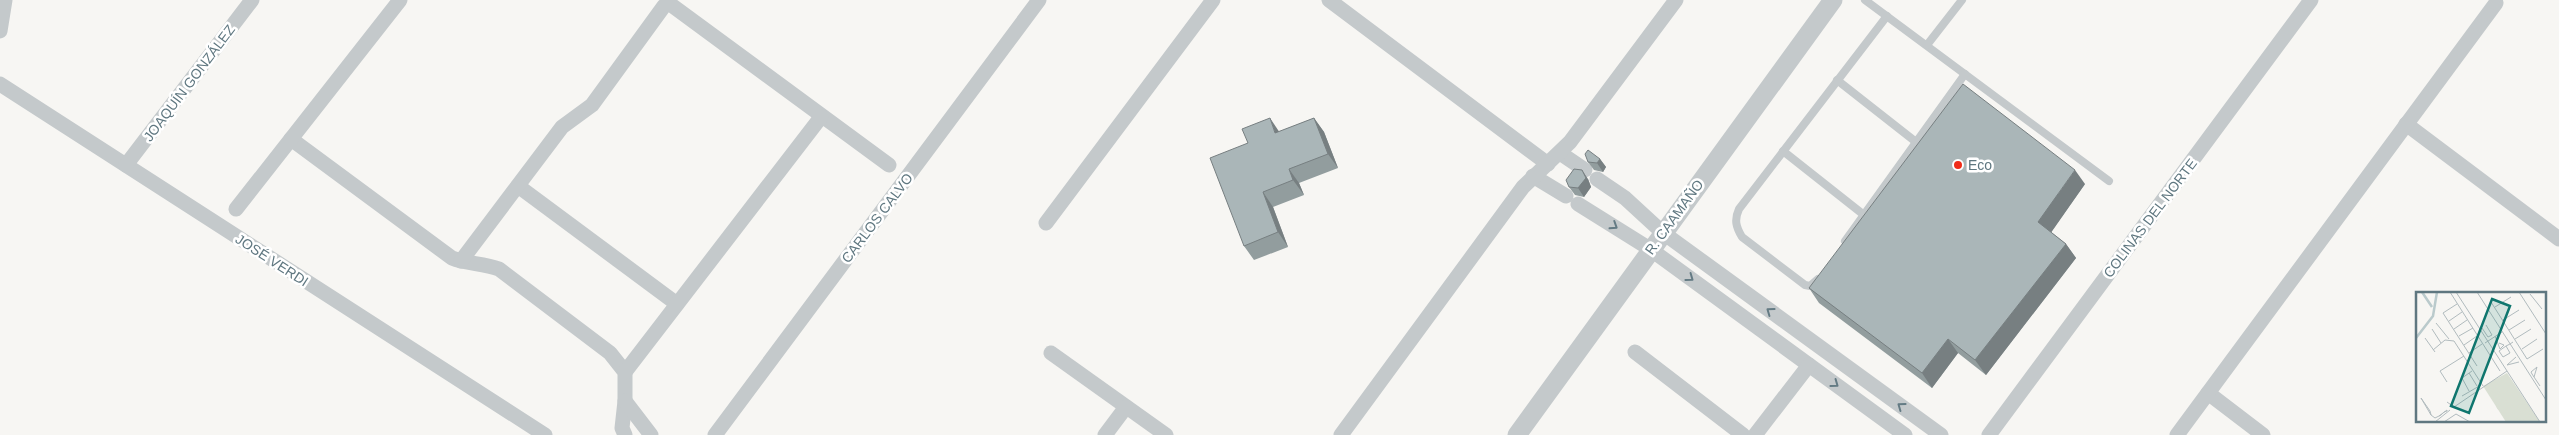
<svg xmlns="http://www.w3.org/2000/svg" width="2559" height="435" font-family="Helvetica,sans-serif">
<rect width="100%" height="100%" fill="#f7f6f3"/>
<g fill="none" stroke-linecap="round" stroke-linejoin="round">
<!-- service -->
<g stroke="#c4c9cb" stroke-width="8">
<polyline points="1865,0 2109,181"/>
<polyline points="1927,45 1962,0"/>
<polyline points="1837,80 1916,142"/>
<polyline points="1783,151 1864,215"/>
<polyline points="1845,241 1965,74"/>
<path d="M1818,279l-8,7 -5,-1 -63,-48c-6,-10 -8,-17 -3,-28l148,-193"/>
</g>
<!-- minor -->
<g stroke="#c4c9cb" stroke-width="15">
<polyline points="1329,0 1548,164"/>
<polyline points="0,31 5,0"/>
<polyline points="0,84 545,435"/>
<polyline points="2406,124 2559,239"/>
<path d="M291,139l161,119c15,6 31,5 47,11l111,84 15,19v29l-3,27 3,7"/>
<polyline points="1560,153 1585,170"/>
<polyline points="126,165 252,0"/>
<polyline points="1533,176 1566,196"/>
<polyline points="1597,179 1625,198 1662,232 1941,435"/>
<polyline points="518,186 677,304"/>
<polyline points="1578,204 1650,249 1905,435"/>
<polyline points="236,209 400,0"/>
<polyline points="1046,223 1213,0"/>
<polyline points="461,261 562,127 592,105 664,6 670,4 889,165"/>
<polyline points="1635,352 1743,435"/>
<polyline points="1051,353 1166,435"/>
<polyline points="625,372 821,117"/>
<polyline points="2208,393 2263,435"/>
<polyline points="625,401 651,435"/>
<polyline points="715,435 1039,0"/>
<polyline points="1105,435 1126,407"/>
<polyline points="1341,435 1523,187 1570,142 1676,0"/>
<polyline points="1755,435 1809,365"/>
<polyline points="1989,435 2311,0"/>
<polyline points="2177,435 2496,3"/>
</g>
<!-- tertiary -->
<polyline stroke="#c4c9cb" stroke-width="19" points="1517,435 1833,0"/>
</g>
<!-- wall -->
<g fill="#929d9e">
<polygon points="1314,118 1324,132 1338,168 1299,183 1304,195 1273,207 1288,247 1254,260 1244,246 1279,132"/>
<polygon points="1600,159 1606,167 1603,172 1594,170 1588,162"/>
<polygon points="1588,179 1591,187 1584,197 1575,195 1569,187"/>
<polygon points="2085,184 2051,232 2066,244 2076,258 1986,375 1958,353 1932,388 1819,303 1809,288"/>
</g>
<!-- shaded-wall -->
<g fill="#777f81">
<polygon points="1270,118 1280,133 1275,133"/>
<polygon points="1314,118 1324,132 1338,168 1328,154"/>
<polygon points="1600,159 1606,167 1603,172 1597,163"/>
<polygon points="1289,169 1299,183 1304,195 1293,180"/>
<polygon points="1582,170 1588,179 1591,187 1584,197 1578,188"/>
<polygon points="2075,170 2085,184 2048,237 2038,222"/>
<polygon points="1263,192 1273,207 1288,247 1278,232"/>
<polygon points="2066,244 2076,258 1986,375 1975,360"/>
<polygon points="1948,339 1958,353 1932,388 1922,373"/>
</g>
<!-- building -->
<g fill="#aab6b8" stroke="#777f81">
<polygon points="1963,84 2075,170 2038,222 2066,244 1975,360 1948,339 1922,373 1809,288"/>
<polygon points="1270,118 1275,133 1314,118 1328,154 1289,169 1293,180 1263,192 1278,232 1244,246 1210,158 1248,143 1242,129"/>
<polygon points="1588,150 1600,159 1597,163 1588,162 1585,154"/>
<polygon points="1574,169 1582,170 1586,178 1578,188 1569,187 1566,180"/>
</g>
<!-- one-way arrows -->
<defs><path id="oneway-chevron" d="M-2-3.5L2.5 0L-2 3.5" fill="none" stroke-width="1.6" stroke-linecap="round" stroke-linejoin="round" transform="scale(1.25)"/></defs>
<g stroke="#647b84">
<use href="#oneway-chevron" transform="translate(1614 226) rotate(33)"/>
<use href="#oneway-chevron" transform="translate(1690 278) rotate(36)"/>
<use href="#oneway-chevron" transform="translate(1770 311) rotate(-144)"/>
<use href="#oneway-chevron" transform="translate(1835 384) rotate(36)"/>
<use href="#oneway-chevron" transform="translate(1901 406) rotate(-144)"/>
</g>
<!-- markers -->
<circle fill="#f02c19" stroke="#fff" stroke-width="2" cx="1958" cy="165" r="5"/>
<g text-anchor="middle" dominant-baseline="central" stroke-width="5" stroke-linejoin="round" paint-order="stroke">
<!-- street labels -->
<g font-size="14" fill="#5f7780" stroke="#fff">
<text transform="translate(189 83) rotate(-53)">JOAQUÍN GONZÁLEZ</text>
<text transform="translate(1674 217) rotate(-54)">R. CAAMAÑO</text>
<text transform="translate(877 218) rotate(-53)">CARLOS CALVO</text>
<text transform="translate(2150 218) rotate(-53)">COLINAS DEL NORTE</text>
<text transform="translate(272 260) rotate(33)">JOSÉ VERDI</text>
</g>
<!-- poi labels -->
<g font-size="14" fill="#5f7780" stroke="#fff" text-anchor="start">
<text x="1968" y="165">Eco</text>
</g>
</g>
<!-- overview -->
<g transform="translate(2416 292)">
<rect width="130" height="130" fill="#f7f6f3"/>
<path d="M91,81l33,49h-34l-23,-36z" fill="#d9dfd3"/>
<path d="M87,84l11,11 -13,8 -3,-4 -7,4 -6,-8 7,-5 4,6 -3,-6zM80 113a6 6 0 1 1 12 0a6 6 0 1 1-12 0ZM98 120a8 8 0 1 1 16 0a8 8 0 1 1-16 0Z" fill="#d9dfd3"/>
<path fill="none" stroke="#bacacc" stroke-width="2.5" d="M6,0l10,15M0,46l17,-22 4,-24"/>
<path fill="none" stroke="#b1bbbe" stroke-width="1" d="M34,0l50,79M40,0l84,130M61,0l69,108M103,0l27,42M114,2l12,15M75,10l36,57 16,-10M41,12l-14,9 34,53M79,15l16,-10M87,28l16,-10M33,29l13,-9M20,31l13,16M66,36l6,9 4,-2 -6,-10M16,37l9,14M38,37l13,-9M93,38l16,-10M43,44l14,-8M79,44l5,13 4,-4 -5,-2M9,46l10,14M99,47l16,-10M69,51l17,-11M48,53l13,-9M90,54l4,7 -7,4 -4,-6 7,-5 4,-2 3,-2M106,57l15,-10M17,58l12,-10 9,1 29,45M53,61l13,-9M100,65l-9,8 12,-3M53,81l8,13M118,85l3,-10 -6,5 1,2 8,12M31,90l-7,-11 24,-15M53,99l-7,-13 10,-7M46,104l19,-11M31,110l7,5 53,-36M15,123l-1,-4 -9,-13 10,17 4,3M19,126l6,-3 3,-3 3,-1v-1l-8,6M19,130l15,-12M28,130l12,-8 14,8"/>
<path fill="#0f766e" fill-opacity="0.15" stroke="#0f766e" stroke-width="2.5" d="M76,7l18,7 -41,107 -18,-7z"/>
<rect width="130" height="130" fill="none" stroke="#5f7780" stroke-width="2.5"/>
</g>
</svg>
